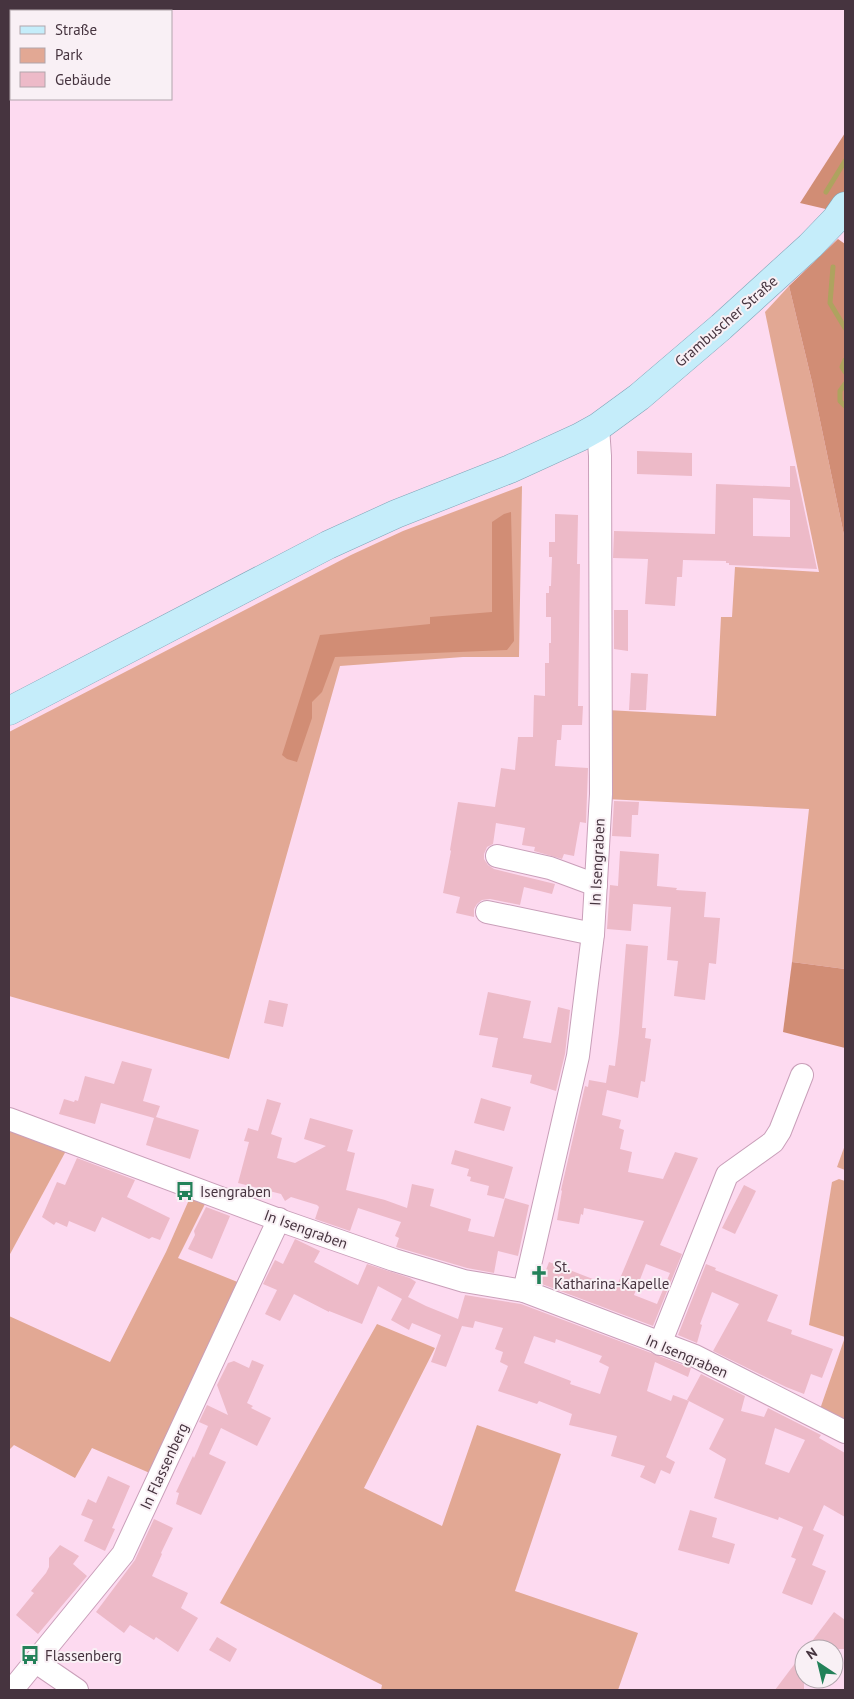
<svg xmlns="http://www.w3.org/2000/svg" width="854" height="1699" font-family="'PT Sans',sans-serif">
<rect width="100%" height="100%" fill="#fddaf0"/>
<!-- green -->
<g fill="#e2a894">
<polygon points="789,286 812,382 845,540 845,969 792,962 809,809 606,799 607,710 716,716 721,617 732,617 735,567 819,572 765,312"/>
<polygon points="522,486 519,657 463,657 340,666 229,1059 9,996 9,732 351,555 403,531"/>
<polygon points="9,1126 67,1149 9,1256"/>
<polygon points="845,1145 845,1170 837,1167"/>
<polygon points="839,1179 845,1181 845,1424 819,1412 845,1337 809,1325 832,1182"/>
<polygon points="192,1193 207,1200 178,1258 240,1283 152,1474 92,1448 75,1478 14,1445 9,1450 9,1316 110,1362 166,1252"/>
<polygon points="377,1324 435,1348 364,1488 442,1526 477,1425 561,1454 515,1591 638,1633 618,1690 381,1690 382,1685 220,1603"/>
</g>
<!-- forest -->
<g fill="#d18d75">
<polygon points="845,133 845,191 830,210 800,203"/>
<polygon points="838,239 845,244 845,540 812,382 789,286"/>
<polygon points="511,512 514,641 507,650 335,657 322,692 312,702 312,718 297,762 287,759 282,755 320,635 430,624 430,617 492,612 492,522 504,514"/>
<polygon points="792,962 845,969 845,1048 783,1032"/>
</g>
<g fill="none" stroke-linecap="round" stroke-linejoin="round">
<!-- stream -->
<g stroke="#aea35f" stroke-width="5">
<polyline points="826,192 845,161"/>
<polyline points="833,267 830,303 845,328"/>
<polyline points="845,360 842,367 845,372"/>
<polyline points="845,384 840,391 840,401 845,406"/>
</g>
</g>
<!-- building -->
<g fill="#edbac8" fill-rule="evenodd">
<polygon points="637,451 692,453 692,476 637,474"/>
<path d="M790,466h5l22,103 -88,-4v-2h-3v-2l-43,-1 -1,17h-5l-2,29 -30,-2 3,-45 -35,-1 1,-27 101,3 1,-50 74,3zM753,498l37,2v37l-37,-1z"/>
<polygon points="555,514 578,515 577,564 580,564 578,706 583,706 582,725 562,725 561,740 557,740 555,766 588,768 586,823 580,822 574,856 564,854 562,859 534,851 535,847 522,845 525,828 496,823 493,844 487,847 484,854 484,859 488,865 494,869 555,884 552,894 524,887 520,905 490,899 482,900 477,904 474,909 474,917 456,913 460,897 443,893 451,851 450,850 458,802 495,807 501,768 515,770 518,737 533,737 534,695 545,696 545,663 549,663 549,643 551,643 551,617 546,617 546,593 549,593 549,586 551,586 552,557 549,557 549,542 555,542"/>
<polygon points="614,610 628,610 628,651 614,649"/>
<polygon points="631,673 648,674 646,710 629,710"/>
<polygon points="614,801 639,802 638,815 632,815 631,837 612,836"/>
<polygon points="620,851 659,854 657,886 677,888 676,890 706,892 704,917 720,918 716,964 709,963 705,1000 674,996 678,961 667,960 671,907 633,904 631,931 607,929 610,885 618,886"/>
<path d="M626,944l22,2 -6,82h4l-1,10 6,1 -6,43 -4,-1 -3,17 -31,-8 -5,25 19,5 -2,8 5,2 -4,19 12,3 -4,20 35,7 12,-27 23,6 -38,87 22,9 -29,72 -114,-43 4,-14 3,1 3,-8 67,26 28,-67 -60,-13 -1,7 -2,-1 -2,10 -22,-4 5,-29 -1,-1 24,-104 3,1 1,-7 17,3 3,-18 6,1 4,-33zM646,1264l24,9 -13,31 -23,-9z"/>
<polygon points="488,992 531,1001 523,1038 551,1043 558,1007 570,1010 565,1054 556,1091 530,1083 532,1075 492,1067 498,1038 479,1035"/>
<polygon points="269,1000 288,1004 283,1027 264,1023"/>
<polygon points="122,1061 152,1069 143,1101 160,1106 156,1117 199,1130 190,1159 146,1145 154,1118 101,1103 95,1124 59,1114 64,1099 74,1102 75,1100 78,1101 85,1076 114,1084"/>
<polygon points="481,1098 511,1107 504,1131 474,1123"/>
<polygon points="267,1099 281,1103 271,1134 282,1138 277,1158 295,1163 326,1146 304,1139 310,1118 353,1130 347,1151 355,1153 346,1190 385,1200 407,1208 412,1184 434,1189 430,1206 471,1219 468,1231 494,1237 505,1198 529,1205 518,1256 498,1251 494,1273 467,1268 396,1247 399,1238 395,1236 401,1222 358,1208 350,1231 315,1219 319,1207 317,1205 291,1197 285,1201 281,1194 238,1183 249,1142 244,1141 248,1128 258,1131"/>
<polygon points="455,1150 513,1167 504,1199 487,1195 489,1186 470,1181 471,1177 467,1176 469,1169 451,1164"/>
<polygon points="77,1158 135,1180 127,1197 170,1218 160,1240 152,1237 149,1239 102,1217 95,1232 69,1221 67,1227 56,1222 54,1225 42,1217 57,1182 65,1185"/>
<polygon points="744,1185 756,1191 735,1234 722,1228"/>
<polygon points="206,1207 230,1216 212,1259 188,1249 195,1235 194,1231"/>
<path d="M295,1239l25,12 -6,11 44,23 9,-21 43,14 6,4 -8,15 18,9 32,13 7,-24 56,9 170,64 -3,9 -33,-15 -8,29 24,10 2,-6 16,6 -23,56 9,5 -5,12 -9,-4 -6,14 -15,-7 5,-11 -34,-10 6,-20 -48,-11 3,-11 -33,-13 -2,3 -39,-13 10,-25 -8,-4 3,-10 -8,-3 8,-21 -28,-7 -2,7 -11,-2 -16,41 -15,-5 10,-27 -29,-12 -3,7 -18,-10 11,-21 -24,-13 -16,38 -33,-13v1l-35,-18 -14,27 -15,-7 12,-24 -14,-6 12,-24 8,4zM534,1336l21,7 1,-4 46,17 -3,6 10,5 -9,27 -30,-10 1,-3 -47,-18z"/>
<polygon points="706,1264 716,1268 715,1270 778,1295 767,1321 792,1330 791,1334 833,1349 822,1378 811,1374 804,1394 786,1387 713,1351 739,1304 712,1292 700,1324 702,1325 697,1343 678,1335"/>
<polygon points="252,1360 264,1365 247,1403 253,1406 251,1408 271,1418 257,1446 221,1428 209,1454 226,1462 201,1515 176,1504 179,1493 176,1492 193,1456 194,1458 208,1426 199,1422 207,1405 228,1415 217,1385 228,1363 234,1361 249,1368"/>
<path d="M701,1374l44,22 -4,15 23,6 4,-9 53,27 -2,3 26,15v64l-21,-12 -11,25 11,5 -12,30 14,6 -14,34 -30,-12 14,-34 -5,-2 12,-30 -24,-10 -1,3 -64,-22 12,-39 -17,-10 15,-30 -37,-19zM775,1428l30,12 -16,33 -24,-9z"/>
<polygon points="108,1476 130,1486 112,1528 115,1529 105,1551 84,1541 93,1520 81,1515 88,1499 96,1503"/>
<polygon points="690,1510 717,1518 712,1537 735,1544 729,1564 678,1550"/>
<polygon points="154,1519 173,1528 161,1553 162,1554 152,1576 188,1593 181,1608 198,1618 178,1652 156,1637 154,1640 130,1625 124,1633 96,1612 135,1560"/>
<polygon points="60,1545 79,1556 73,1564 87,1576 38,1634 16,1615 34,1593 31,1591 46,1573 49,1567 49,1558"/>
<polygon points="834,1612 845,1620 845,1649 806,1649"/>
<polygon points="217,1637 237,1649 230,1662 209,1650"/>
<polygon points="804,1652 804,1690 775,1690 790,1670"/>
</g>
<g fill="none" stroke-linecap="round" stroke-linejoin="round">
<!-- minor casing -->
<g stroke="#c99fb9" stroke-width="24">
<g id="minor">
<polyline points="497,856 550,868 596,885"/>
<polyline points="487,912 593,934"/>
<polyline points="9,1119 282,1221 394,1260 464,1281 524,1291 695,1356 845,1432"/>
<polyline points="524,1291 578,1056 593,934 601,794 600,456 598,427"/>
<polyline points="660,1344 727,1175 773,1142 780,1131 802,1075"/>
<polyline points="36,1662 77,1690"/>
<polyline points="12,1690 123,1554 279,1219"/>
</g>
</g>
<!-- major casing -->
<g stroke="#7fa4b7" stroke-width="29">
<polyline id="major" points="9,711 328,545 396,514 510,469 580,437 598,427 639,397 721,327 810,246 836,219 845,206"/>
</g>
<!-- minor -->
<use href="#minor" stroke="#fff" stroke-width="22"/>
<!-- major -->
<use href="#major" stroke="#c5edfa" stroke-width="28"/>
</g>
<!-- icons -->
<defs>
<g id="bus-bare" transform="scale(1.5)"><path d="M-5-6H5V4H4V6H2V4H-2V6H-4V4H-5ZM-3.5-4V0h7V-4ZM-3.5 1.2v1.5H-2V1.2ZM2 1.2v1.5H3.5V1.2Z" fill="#238159" stroke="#f9f0f5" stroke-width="2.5" paint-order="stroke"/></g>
<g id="church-bare" transform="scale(1.5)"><path d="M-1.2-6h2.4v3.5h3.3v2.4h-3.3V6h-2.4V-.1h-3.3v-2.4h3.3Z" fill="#238159" stroke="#f9f0f5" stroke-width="2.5" paint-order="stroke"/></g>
</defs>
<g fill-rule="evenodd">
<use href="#bus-bare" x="185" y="1191"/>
<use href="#church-bare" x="539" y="1275"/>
<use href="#bus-bare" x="30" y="1655"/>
</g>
<g text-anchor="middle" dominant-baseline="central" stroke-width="4" stroke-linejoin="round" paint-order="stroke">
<!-- street labels -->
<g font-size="15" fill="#46343f" stroke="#f9f0f5">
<text transform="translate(726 321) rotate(-41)">Grambuscher Straße</text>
<text transform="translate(597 862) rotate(-87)">In Isengraben</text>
<text transform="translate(306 1229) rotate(20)">In Isengraben</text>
<text transform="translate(687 1356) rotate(23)">In Isengraben</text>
<text transform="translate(164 1466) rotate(-65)">In Flassenberg</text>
</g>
<!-- poi labels -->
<g font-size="15" fill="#46343f" stroke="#f9f0f5" text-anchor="start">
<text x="200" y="1191">Isengraben</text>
<text x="554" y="1266">St.<tspan x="554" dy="17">Katharina-Kapelle</tspan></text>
<text x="45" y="1655">Flassenberg</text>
</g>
</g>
<!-- border -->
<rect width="854" height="1699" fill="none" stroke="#46343f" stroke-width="20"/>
<!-- legend -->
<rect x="10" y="10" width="162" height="90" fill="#f9f0f5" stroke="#b1a5ac"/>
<rect x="20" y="26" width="25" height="8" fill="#c5edfa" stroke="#b1a5ac"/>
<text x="55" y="35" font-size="15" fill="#46343f">Straße</text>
<rect x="20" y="48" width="25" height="15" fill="#e2a894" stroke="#b1a5ac"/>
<text x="55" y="60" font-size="15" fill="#46343f">Park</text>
<rect x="20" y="72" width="25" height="15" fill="#edbac8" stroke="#b1a5ac"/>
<text x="55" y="85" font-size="15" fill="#46343f">Gebäude</text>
<!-- north arrow -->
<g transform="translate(819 1664) rotate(325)"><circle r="24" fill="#f9f0f5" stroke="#b1a5ac"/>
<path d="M0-4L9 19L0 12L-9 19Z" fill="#238159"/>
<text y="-8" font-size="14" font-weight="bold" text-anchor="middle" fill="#46343f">N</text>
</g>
</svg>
